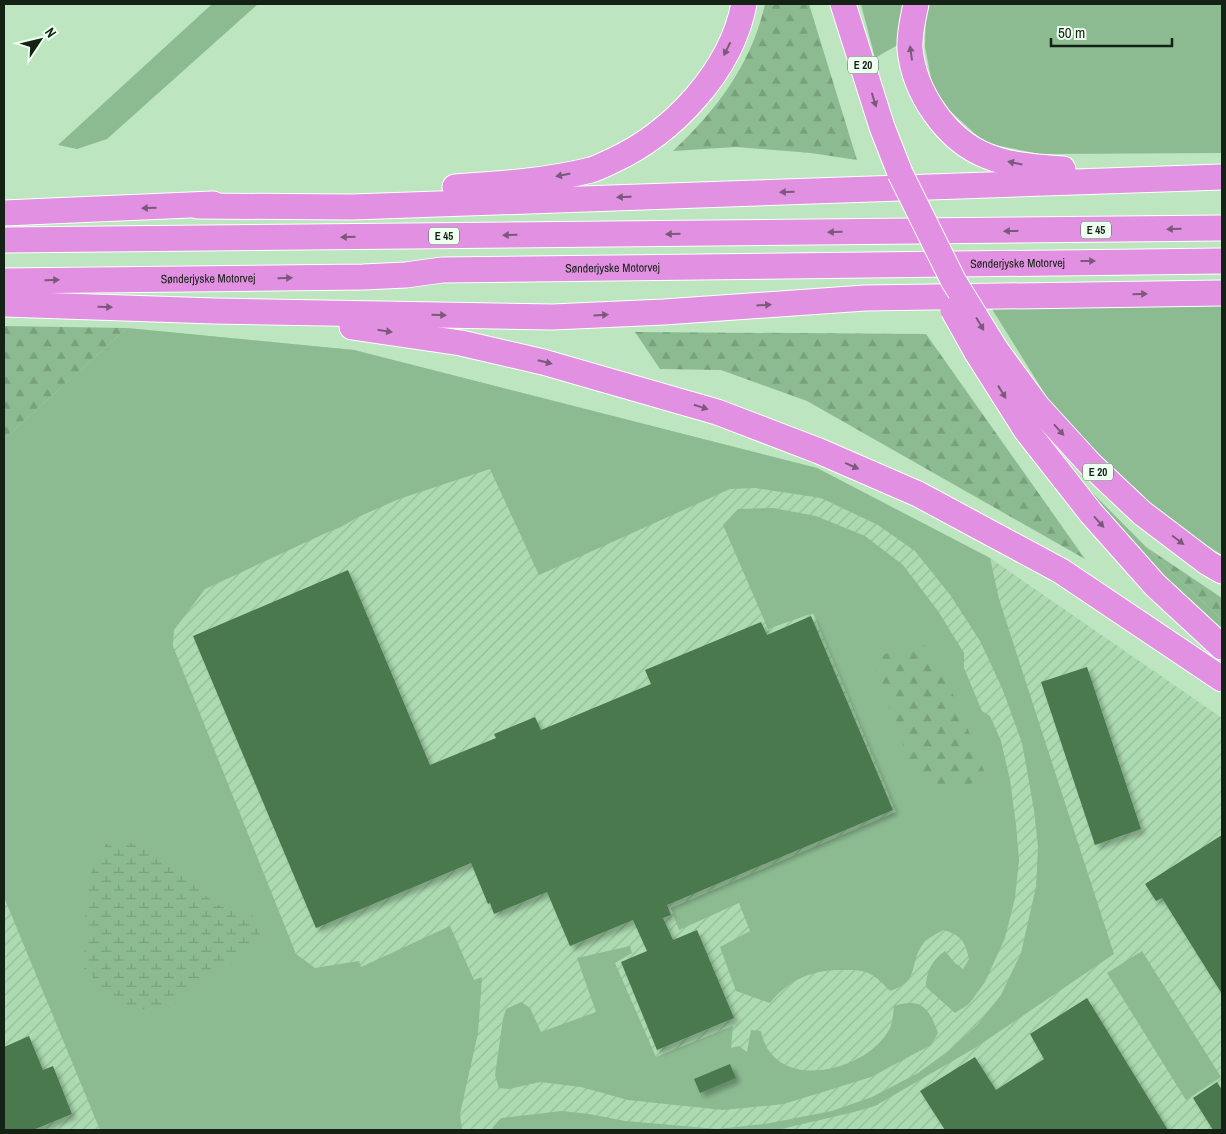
<svg xmlns="http://www.w3.org/2000/svg" width="1226" height="1134" font-family="'Archivo Narrow',sans-serif">
<defs>
<pattern id="industrial-furrows" width="10" height="10" patternUnits="userSpaceOnUse" patternTransform="scale(1.25)"><rect width="10" height="10" fill="#addbb1"/><path d="M-1 1l2-2M0 10L10 0M9 11l2-2" fill="none" stroke="#94bc97"/></pattern>
<pattern id="forest-firs" width="22" height="20" patternUnits="userSpaceOnUse" patternTransform="scale(1.25)"><rect width="22" height="20" fill="#8cbb91"/><path d="M5 1l3.5 6h-7zM16 11l3.5 6h-7z" fill="#78a07c"/></pattern>
<pattern id="wetland-marsh" width="20" height="14" patternUnits="userSpaceOnUse" patternTransform="scale(1.25)"><rect width="20" height="14" fill="#8cbb91"/><path d="M1 5h8M5 5V1M11 12h8M15 12V8" fill="none" stroke="#78a07c"/></pattern>
<filter id="shadow"><feDropShadow dx="4.5" dy="4.5" stdDeviation="2.5" flood-color="#0004"/></filter>
</defs>
<rect width="100%" height="100%" fill="#bde5c0"/>
<!-- industrial -->
<polygon fill="url(#industrial-furrows)" points="127,328 354,350 817,468 990,558 1222,718 1222,1130 4,1130 4,439"/>
<!-- green -->
<g fill="#8cbb91">
<polygon points="212,4 258,4 107,139 77,149 58,145"/>
<polygon points="861,4 908,4 901,43 875,58"/>
<polygon points="926,5 1222,4 1222,153 1040,154 985,143 947,108 932,83 925,47"/>
<polygon points="1222,306 1222,555 1164,519 1055,410 992,309"/>
<polygon points="127,328 354,350 817,468 990,558 999,599 1114,954 975,1048 875,1106 854,1112 777,1130 492,1130 493,1127 501,1118 562,1111 589,1114 625,1121 717,1129 765,1124 832,1111 872,1097 918,1073 947,1052 977,1025 1001,995 1021,953 1036,887 1038,847 1034,810 1022,743 1002,688 980,641 951,596 915,551 878,525 821,498 755,488 730,489 539,575 490,469 399,499 358,517 341,527 326,533 205,589 174,630 173,646 296,954 315,968 359,961 361,967 450,926 474,980 482,977 478,1033 460,1114 462,1130 100,1130 4,897 4,439"/>
<polygon points="1054,454 1146,547 1222,620 1222,640 1204,624"/>
<path d="M773,508l43,8 49,20 38,29 35,46 26,42v15l18,43 8,5 11,25 9,39 6,45 3,35 -4,38 -10,40 -20,44 -16,22 -14,9 -29,-26c0,-16 6,-27 19,-36l10,12 8,6 6,-10c-4,-18 -8,-24 -26,-29 -6,4 -16,8 -20,14 -15,20 -2,37 -33,47 -6,-6 -11,-12 -18,-16 -8,-5 -17,-5 -26,-5 -32,-1 -56,8 -76,33l-34,-12 -16,-44 30,-16 -11,-28 -60,27 -8,-22 225,-96 -83,-199 -45,16 -45,-104 15,-16z"/>
<path d="M630,946l2,7 -17,10 41,94 77,-31 -2,22 8,-2 8,6 4,-22 10,1c12,63 106,42 129,-3 3,-7 3,-15 4,-22 28,-9 35,2 44,27l-7,12 -60,32 -87,27 -61,6 -95,-10 -47,-13 -41,-5 -31,7 -10,-1 -4,-13 8,-56 3,-10 15,-7 9,6 11,24 55,-20 -19,-54z"/>
<polygon points="1142,951 1221,1077 1186,1100 1107,973"/>
</g>
<!-- forest -->
<g fill="url(#forest-firs)">
<path d="M765,4h44l48,156 -46,-7 -75,-6 -63,4c44,-41 79,-88 92,-147z"/>
<polygon points="4,326 127,328 4,439"/>
<polygon points="635,332 926,334 1085,559 807,401 721,370 660,369"/>
<polygon points="1146,547 1222,598 1222,620"/>
<polygon points="921,640 958,703 985,774 965,788 934,790 914,775 872,659"/>
</g>
<!-- wetland -->
<polygon fill="url(#wetland-marsh)" points="139,843 178,867 206,896 220,906 252,915 263,942 161,1013 117,1003 82,966 87,938 85,917 88,879 106,844"/>
<!-- building -->
<g fill="#48794e" filter="url(#shadow)">
<polygon points="348,570 430,765 496,738 494,734 535,717 541,730 651,684 645,670 761,622 767,635 811,616 893,810 667,905 671,915 663,918 673,940 697,930 734,1018 657,1050 621,962 647,951 633,920 570,946 547,892 494,914 490,903 488,904 471,863 316,928 193,636"/>
<polygon points="1087,667 1141,829 1095,845 1041,682"/>
<polygon points="1222,835 1222,994 1162,898 1156,901 1145,884"/>
<polygon points="1087,998 1168,1130 945,1130 920,1091 975,1057 996,1090 1044,1059 1030,1034"/>
<polygon points="29,1036 43,1070 53,1066 72,1114 33,1130 4,1130 4,1047"/>
<polygon points="730,1064 736,1078 700,1093 694,1079"/>
<polygon points="1217,1082 1222,1090 1222,1130 1213,1130 1193,1098"/>
</g>
<g fill="none" stroke-linecap="round" stroke-linejoin="round">
<!-- highway casing -->
<g stroke="#fff" stroke-width="27">
<g id="highway">
<polyline points="843,4 882,127 900,173"/>
<path d="M916,4c-3,15 -7,30 -6,45 4,43 36,91 77,107 24,10 51,11 76,13"/>
<path d="M455,187c46,-3 92,-6 136,-17 7,-2 14,-6 21,-9 61,-28 119,-90 132,-157"/>
<polyline points="198,206 352,207 1222,177"/>
<polyline points="4,213 213,204"/>
<polyline points="4,240 1222,228"/>
<path id="s1" d="M4,281l359,-4 43,-2 36,-5 780,-9"/>
<polyline points="4,304 215,311 553,317 664,312 865,298 1222,293"/>
<polyline points="352,327 461,343 543,362 717,412 819,451 918,494 1061,571 1222,679"/>
<polyline points="996,350 1037,406 1090,464 1142,513 1208,563 1222,571"/>
<polyline points="976,351 1026,430 1091,513 1155,585 1222,647"/>
</g>
</g>
<!-- highway -->
<use href="#highway" stroke="#e290e1" stroke-width="25"/>
<!-- highway-bridge casing -->
<g stroke="#fff" stroke-width="27" stroke-linecap="butt">
<g id="highway-bridge">
<polyline points="900,173 953,280 996,350"/>
<polyline points="953,310 976,351"/>
</g>
</g>
<!-- highway-bridge -->
<use href="#highway-bridge" stroke="#e290e1" stroke-width="25"/>
</g>
<!-- one-way arrows -->
<defs><path id="oneway-solid" d="M-6-.8H1V-3.2L6.5 0L1 3.2V.8H-6Z" transform="scale(1.25)"/></defs>
<g fill="#7a597a">
<use href="#oneway-solid" transform="translate(727 49) rotate(117)"/>
<use href="#oneway-solid" transform="translate(911 53) rotate(-98)"/>
<use href="#oneway-solid" transform="translate(874 100) rotate(73)"/>
<use href="#oneway-solid" transform="translate(1015 163) rotate(-168)"/>
<use href="#oneway-solid" transform="translate(563 175) rotate(169)"/>
<use href="#oneway-solid" transform="translate(787 192) rotate(178)"/>
<use href="#oneway-solid" transform="translate(624 197) rotate(178)"/>
<use href="#oneway-solid" transform="translate(149 208) rotate(178)"/>
<use href="#oneway-solid" transform="translate(1174 229) rotate(179)"/>
<use href="#oneway-solid" transform="translate(1011 231) rotate(179)"/>
<use href="#oneway-solid" transform="translate(835 232) rotate(179)"/>
<use href="#oneway-solid" transform="translate(673 234) rotate(179)"/>
<use href="#oneway-solid" transform="translate(510 235) rotate(179)"/>
<use href="#oneway-solid" transform="translate(348 237) rotate(179)"/>
<use href="#oneway-solid" transform="translate(1088 261)"/>
<use href="#oneway-solid" transform="translate(285 278) rotate(-1)"/>
<use href="#oneway-solid" transform="translate(52 280) rotate(-1)"/>
<use href="#oneway-solid" transform="translate(1140 294) rotate(-1)"/>
<use href="#oneway-solid" transform="translate(764 305) rotate(-4)"/>
<use href="#oneway-solid" transform="translate(105 307) rotate(2)"/>
<use href="#oneway-solid" transform="translate(439 315) rotate(1)"/>
<use href="#oneway-solid" transform="translate(601 315) rotate(-3)"/>
<use href="#oneway-solid" transform="translate(980 324) rotate(59)"/>
<use href="#oneway-solid" transform="translate(385 331) rotate(9)"/>
<use href="#oneway-solid" transform="translate(545 362) rotate(14)"/>
<use href="#oneway-solid" transform="translate(1002 392) rotate(58)"/>
<use href="#oneway-solid" transform="translate(701 407) rotate(17)"/>
<use href="#oneway-solid" transform="translate(1059 430) rotate(48)"/>
<use href="#oneway-solid" transform="translate(852 466) rotate(24)"/>
<use href="#oneway-solid" transform="translate(1099 522) rotate(48)"/>
<use href="#oneway-solid" transform="translate(1178 540) rotate(37)"/>
</g>
<g text-anchor="middle" dominant-baseline="central" stroke-width="5" stroke-linejoin="round" paint-order="stroke">
<!-- shield labels -->
<g fill="#effff0" stroke="#556456" stroke-width="1">
<rect x="848" y="56.5" width="30" height="17" rx="4"/>
<rect x="1081" y="221.5" width="30" height="17" rx="4"/>
<rect x="429" y="227.5" width="30" height="17" rx="4"/>
<rect x="1083" y="463.5" width="30" height="17" rx="4"/>
</g>
<g font-size="11" font-weight="bold" fill="#132214">
<text x="863" y="65">E 20</text>
<text x="1096" y="230">E 45</text>
<text x="444" y="236">E 45</text>
<text x="1098" y="472">E 20</text>
</g>
<!-- street labels -->
<g font-size="12" fill="#132214" stroke="#effff0">
<text stroke="none"><textPath href="#s1" startOffset="1014">Sønderjyske Motorvej</textPath></text>
<text stroke="none"><textPath href="#s1" startOffset="609">Sønderjyske Motorvej</textPath></text>
<text stroke="none"><textPath href="#s1" startOffset="204">Sønderjyske Motorvej</textPath></text>
</g>
</g>
<!-- border -->
<rect width="1226" height="1134" fill="none" stroke="#132214" stroke-width="10"/>
<!-- north arrow -->
<g transform="translate(40 40) rotate(55)" stroke="#effff0" stroke-width="4" paint-order="stroke">
<path d="M0-4L9 19L0 12L-9 19Z" fill="#132214"/>
<text y="-8" font-size="14" font-weight="bold" text-anchor="middle" fill="#132214">N</text>
</g>
<!-- scale -->
<path d="M1051 38v8h121v-8" fill="none" stroke="#132214" stroke-width="2.5"/>
<text x="1058" y="38" font-size="15" fill="#132214" stroke="#effff0" stroke-width="4" paint-order="stroke">50 m</text>
</svg>
